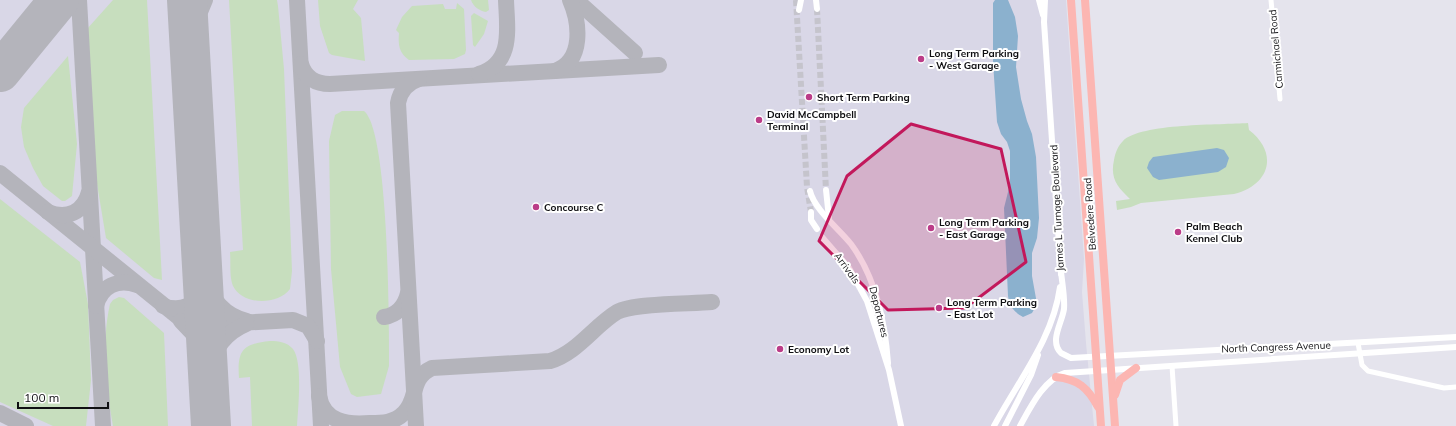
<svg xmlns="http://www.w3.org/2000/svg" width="1456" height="426" font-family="Mulish,sans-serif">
<rect width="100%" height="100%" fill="#e5e4ed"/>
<!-- built -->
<polygon fill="#d9d7e7" points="0,0 1066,0 1084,259 1082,292 1086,343 1094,426 0,426"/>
<!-- green -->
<g fill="#c7debe">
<polygon points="113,0 147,0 162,280 154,278 106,238 96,178 87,29"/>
<path d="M229,0h48l1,6 6,63 8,202 -2,18c-12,16 -47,17 -57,-3 -4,-10 -2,-23 -3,-34l13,-2z"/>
<polygon points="318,0 358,0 353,9 361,18 365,61 332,55 329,53 320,26"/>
<path d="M471,0h17l1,10 -3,2c-7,-1 -13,-6 -15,-12z"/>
<path d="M457,3l7,6 2,41 -1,4 -11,5 -45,1c-10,-7 -11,-15 -10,-27l-3,-3 6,-13 10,-11 31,-2 2,5h11z"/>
<polygon points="474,13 488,21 484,34 475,47 473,45 471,16"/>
<polygon points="68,56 77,144 72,196 65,201 62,201 43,186 33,168 24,147 21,127 24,108"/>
<path d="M342,111h22c25,20 25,216 25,255l-8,28 -24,3 -6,-3 -11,-27 -9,-98 -2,-128 6,-26z"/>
<path d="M1248,123l1,7c30,23 21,55 -15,64l-93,9 -10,4 -14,3 -1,-9 14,-2c-13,-12 -20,-21 -16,-39 1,-7 4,-14 9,-19 17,-18 99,-16 125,-18z"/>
<polygon points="0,199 80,262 88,304 91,380 86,426 53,426 0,402"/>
<path d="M119,297l5,1 40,35 4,93h-55c-7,-38 -12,-83 -3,-122l3,-4z"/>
<path d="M270,341c9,0 17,1 23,8 10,13 5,60 4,77h-45l-2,-49 -11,1c-2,-28 4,-34 31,-37z"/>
</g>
<!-- water -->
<g fill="#8bb1ce">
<path d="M995,0h13l7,17 3,19 -2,31 5,32 6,22 5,13 4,23 3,61 -2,20 -5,15v23l5,28 -5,9 -9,4c-10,-6 -13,-10 -15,-21l-4,-88 6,-24v-33l-3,-9 -6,-8 -4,-12 -4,-60v-59z"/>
<polygon points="1217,148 1224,150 1229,158 1226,167 1218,172 1159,180 1153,177 1147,168 1149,162 1153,157"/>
</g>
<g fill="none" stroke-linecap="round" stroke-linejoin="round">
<!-- taxiway -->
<g stroke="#b4b4bb" stroke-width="16">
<polyline points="79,0 103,426"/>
<polyline points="297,0 321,426"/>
<polyline points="576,0 635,53"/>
<polyline points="191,61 195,24 205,0"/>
<path d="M301,64c4,14 15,20 29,20l329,-19"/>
<path d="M555,71c29,-10 25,-48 15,-71"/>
<path d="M479,74c35,-11 28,-45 27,-74"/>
<polyline points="0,173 182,320 201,325 293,320 308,326 317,341"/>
<path d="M48,212c19,8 36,0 41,-20"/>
<path d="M203,278c9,21 21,38 44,43"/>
<path d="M96,306c5,-20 22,-28 41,-21"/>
<path d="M163,306c18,6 34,0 40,-19"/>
<path d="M384,317c13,-2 21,-11 24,-24"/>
<polyline points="181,321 199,340 208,362"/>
<path d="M208,372c5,-22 16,-39 38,-48"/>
<path d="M319,396c5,26 28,29 51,27 12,0 24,0 34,-10 15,-15 5,-34 28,-45l118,-7c27,-8 44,-35 67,-49 17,-9 73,-8 95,-10"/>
<polyline points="210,402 215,426"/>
<polyline points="0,413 26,426"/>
<path d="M416,426l-18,-323c2,-12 9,-20 21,-24"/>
</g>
<!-- runway -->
<g stroke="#b4b4bb" stroke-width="40">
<polyline points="187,0 211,426"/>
<polyline points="0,72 59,0"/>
</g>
<!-- tertiary-tunnel -->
<g stroke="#c5c4cc" stroke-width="6" stroke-dasharray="6 3" stroke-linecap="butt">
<polyline points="796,0 807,187 811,212"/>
<polyline points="817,9 826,190"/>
</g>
<!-- minor -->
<g stroke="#fff" stroke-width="5">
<polyline points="1271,0 1280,99"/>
<polyline points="1358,343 1362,365 1368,371 1444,388 1456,387"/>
<polyline points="1172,366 1176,426"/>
</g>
<!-- tertiary -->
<g stroke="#fff" stroke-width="6">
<polyline points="816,0 817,9"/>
<polyline points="1039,0 1043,15"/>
<polyline points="1045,0 1044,22 1061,274"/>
<polyline points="799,10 801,0"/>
<polyline points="826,190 829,218"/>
<path d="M810,191c4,18 29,38 41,53 25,34 34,77 37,119"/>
<polyline points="811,212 811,220 817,229"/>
<polyline points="822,237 849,268 867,301 889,370 901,426"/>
<path d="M1061,271c1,12 4,26 3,38 -2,14 -15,32 -3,44l10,5 385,-21"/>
<path d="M994,426c24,-45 59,-87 66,-139"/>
<polyline points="1005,426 1031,375 1038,355"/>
<path d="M1020,426c10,-18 24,-47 45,-53l391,-26"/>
</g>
<!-- primary -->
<g stroke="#fcb6b2" stroke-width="8">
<polyline points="1071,0 1101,426"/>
<polyline points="1085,0 1115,426"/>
<path d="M1056,377c22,2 32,11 42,30"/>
<polyline points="1115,395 1120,380 1136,368"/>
</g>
</g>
<!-- marked area -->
<path fill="#c2185b" fill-opacity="0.2" stroke="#c2185b" stroke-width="3" stroke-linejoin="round" d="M911,124l90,25 25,113 -61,46 -77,2 -69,-69 28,-65z"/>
<!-- markers -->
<g fill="#bb3c88" stroke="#fff" stroke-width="1.5">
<circle cx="921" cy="59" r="4"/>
<circle cx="809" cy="97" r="4"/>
<circle cx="759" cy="120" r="4"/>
<circle cx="536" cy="207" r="4"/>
<circle cx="931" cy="228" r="4"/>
<circle cx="1178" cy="232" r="4"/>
<circle cx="939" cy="308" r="4"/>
<circle cx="780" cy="349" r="4"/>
</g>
<g text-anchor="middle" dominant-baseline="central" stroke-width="4" stroke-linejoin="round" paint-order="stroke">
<!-- street labels -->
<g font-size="10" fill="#0f0f12" stroke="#fff">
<text transform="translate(1276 49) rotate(-95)">Carmichael Road</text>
<text transform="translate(1057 208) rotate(-93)">James L Turnage Boulevard</text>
<text transform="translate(1090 214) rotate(-94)">Belvedere Road</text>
<text transform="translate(847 268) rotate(54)">Arrivals</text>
<text transform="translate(879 312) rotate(76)">Departures</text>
<text transform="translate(1276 347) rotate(-2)">North Congress Avenue</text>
</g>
<!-- poi labels -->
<g font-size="10" font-weight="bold" fill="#0f0f12" stroke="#fff" text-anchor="start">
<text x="929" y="53">Long Term Parking<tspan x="929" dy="12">- West Garage</tspan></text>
<text x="817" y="97">Short Term Parking</text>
<text x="767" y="114">David McCampbell<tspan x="767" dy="12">Terminal</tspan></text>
<text x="544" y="207">Concourse C</text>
<text x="939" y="222">Long Term Parking<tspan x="939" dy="12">- East Garage</tspan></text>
<text x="1186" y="226">Palm Beach<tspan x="1186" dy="12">Kennel Club</tspan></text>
<text x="947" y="302">Long Term Parking<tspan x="947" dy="12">- East Lot</tspan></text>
<text x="788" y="349">Economy Lot</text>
</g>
</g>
<!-- scale -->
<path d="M18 402v6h90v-6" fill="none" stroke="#0f0f12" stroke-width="2"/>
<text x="24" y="402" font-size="12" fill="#0f0f12" stroke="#ffffff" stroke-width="3" paint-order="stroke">100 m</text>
</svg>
